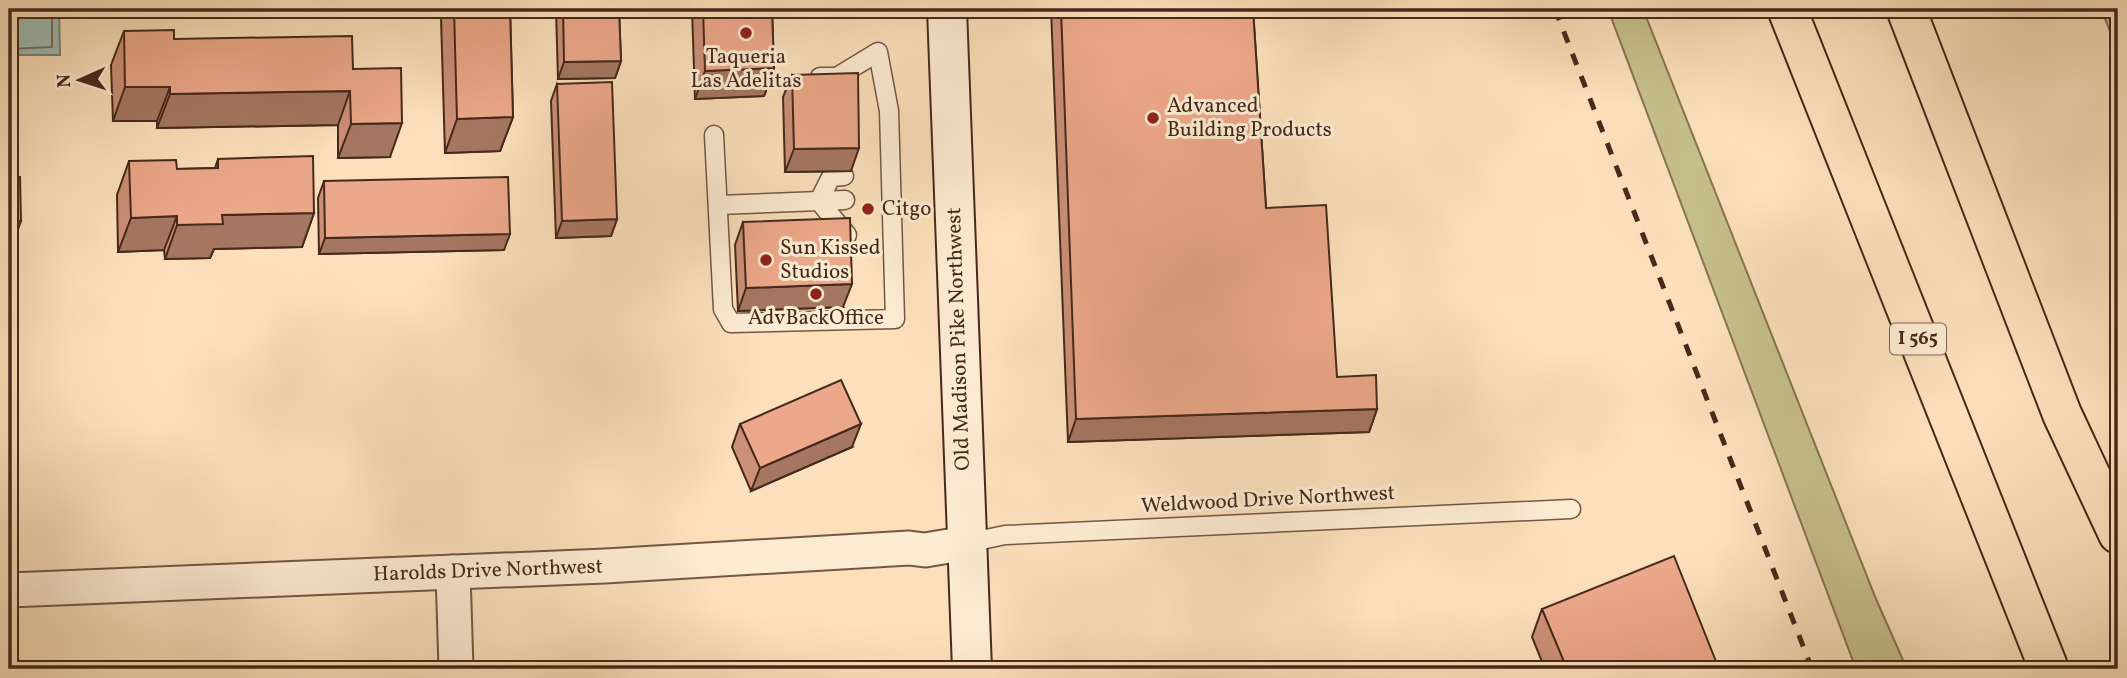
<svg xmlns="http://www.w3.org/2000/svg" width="2127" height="678" font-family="Vollkorn,serif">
<rect width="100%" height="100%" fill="#fbe0bb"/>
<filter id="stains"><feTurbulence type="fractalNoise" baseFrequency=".00286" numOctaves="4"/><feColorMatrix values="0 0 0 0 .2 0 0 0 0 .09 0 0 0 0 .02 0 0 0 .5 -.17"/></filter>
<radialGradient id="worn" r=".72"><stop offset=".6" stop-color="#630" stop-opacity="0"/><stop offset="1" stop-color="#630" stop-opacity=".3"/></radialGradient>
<!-- green -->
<g fill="#c6c08b" stroke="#867453" stroke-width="2">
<polygon points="1608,9 1643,9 1876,599 1907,669 1856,669"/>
<polygon points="2101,9 2118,9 2118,51"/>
</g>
<!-- water -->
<polygon fill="#9fbdb2" stroke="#7b8276" stroke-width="2" points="26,9 59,9 60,55 9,55 9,29"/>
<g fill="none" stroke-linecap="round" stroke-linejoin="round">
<!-- shore -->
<polyline stroke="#727366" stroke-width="2" points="9,49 52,47 52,9"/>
<!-- service casing -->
<g stroke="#735743" stroke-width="21">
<g id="service">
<polyline points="714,135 723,309 731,323 895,319 889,111 878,52 837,77 820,77"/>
<polyline points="844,176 831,177 819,201 847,235"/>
<polyline points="719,205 845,200"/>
<polyline points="967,543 1005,535 1571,509"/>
</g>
</g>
<!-- minor casing -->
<g stroke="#735743" stroke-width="37">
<g id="minor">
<polyline points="453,572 456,669"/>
<polyline points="9,590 605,566 909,548 925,550 967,543"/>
</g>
</g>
<!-- secondary casing -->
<g stroke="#46291b" stroke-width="42">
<polyline id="secondary" points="947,9 972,669"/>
</g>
<!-- motorway casing -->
<g stroke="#46291b" stroke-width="42">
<g id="motorway">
<polyline points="1787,9 2049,669"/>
<polyline points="1906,9 2062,414 2118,534"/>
</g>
</g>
<!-- service -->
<use href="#service" stroke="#fcebd3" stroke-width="18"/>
<!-- minor -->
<use href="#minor" stroke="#fcebd3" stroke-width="33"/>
<!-- secondary -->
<use href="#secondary" stroke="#fcebd3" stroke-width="38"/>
<!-- motorway -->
<use href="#motorway" stroke="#fbe0bb" stroke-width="38"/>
<!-- rail -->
<polyline stroke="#46291b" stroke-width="5" stroke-dasharray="12 12" stroke-linecap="butt" points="1555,9 1812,669"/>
</g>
<!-- wall -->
<g fill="#cb9077" stroke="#46291b" stroke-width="2">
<polygon points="444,9 510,9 513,117 500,151 445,153 441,18"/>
<polygon points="556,9 619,9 621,61 615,78 558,79"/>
<polygon points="692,9 772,9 774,68 764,96 695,99"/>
<polygon points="1051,9 1253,9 1266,208 1337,377 1377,409 1369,432 1068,442"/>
<polygon points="124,31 353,69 390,157 338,158 338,125 157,128 157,121 113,121 111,65"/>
<polygon points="792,75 851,171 785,172 783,97"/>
<polygon points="557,84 617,219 611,236 556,238 551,101"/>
<polygon points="218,159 314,213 302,247 214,249 210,258 165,259 164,250 118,252 117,195 129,161 177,169 215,168"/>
<polygon points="324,181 504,250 319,254 318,198"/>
<polygon points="743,222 843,307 738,311 735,245"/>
<polygon points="740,424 852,447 751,491 732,447"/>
<polygon points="1542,609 1719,669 1545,669 1532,637"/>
</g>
<!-- shaded-wall -->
<g fill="#a57661" stroke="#46291b" stroke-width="2">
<polygon points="621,61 615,78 558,79 564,62"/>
<polygon points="774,68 764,96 695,99 705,71"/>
<polygon points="125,87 170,87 157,121 113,121"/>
<polygon points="350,91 338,125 157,128 170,94"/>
<polygon points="513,117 500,151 445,153 457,119"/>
<polygon points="402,123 390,157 338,158 351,124"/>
<polygon points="859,148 851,171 785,172 794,149"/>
<polygon points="314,213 302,247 214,249 210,258 165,259 177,225 222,215"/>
<polygon points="177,216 164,250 118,252 131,218"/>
<polygon points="617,219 611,236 556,238 562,221"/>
<polygon points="11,221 21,221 9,255 9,226"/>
<polygon points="510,234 504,250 319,254 325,238"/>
<polygon points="852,284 843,307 738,311 746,288"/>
<polygon points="1377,409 1369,432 1068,442 1076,419"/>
<polygon points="861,424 852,447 751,491 760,468"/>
</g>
<!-- building -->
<g fill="#eca88a" stroke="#46291b" stroke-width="2">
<polygon points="454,9 510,9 513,117 457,119"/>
<polygon points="563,9 619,9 621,61 564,62"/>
<polygon points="703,9 772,9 774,68 705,71"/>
<polygon points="1061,9 1253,9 1266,208 1326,205 1337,377 1376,375 1377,409 1076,419"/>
<polygon points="174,30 174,39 352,36 353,69 401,68 402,123 351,124 350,91 170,94 170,87 125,87 124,31"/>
<polygon points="858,73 859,148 794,149 792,75"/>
<polygon points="612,82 617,219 562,221 557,84"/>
<polygon points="313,156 314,213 222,215 223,224 177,225 177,216 131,218 129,161 176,160 177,169 218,168 218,159"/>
<polygon points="9,177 20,177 21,221 11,221 11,226 9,226"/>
<polygon points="508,177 510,234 325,238 324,181"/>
<polygon points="850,218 852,284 746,288 743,222"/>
<polygon points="841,380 861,424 760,468 740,424"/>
<polygon points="1674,556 1719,669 1567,669 1542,609"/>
</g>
<!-- markers -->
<g fill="#8f2418" stroke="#fcebd3" stroke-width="2.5">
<circle cx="746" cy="33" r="7"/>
<circle cx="1153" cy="118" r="7"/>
<circle cx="868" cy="209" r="7"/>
<circle cx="766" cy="260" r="7"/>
<circle cx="816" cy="294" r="7"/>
</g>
<g text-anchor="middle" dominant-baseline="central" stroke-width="6" stroke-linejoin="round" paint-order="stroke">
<!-- shield labels -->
<rect fill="#fcebd3" stroke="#7d6352" stroke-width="2" x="1890" y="323.5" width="56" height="31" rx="5"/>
<g font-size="19" font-weight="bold" fill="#46291b">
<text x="1918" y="339">I 565</text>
</g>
<!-- poi labels -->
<g font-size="21" fill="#46291b" stroke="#fcebd3" text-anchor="start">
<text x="746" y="57" text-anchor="middle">Taqueria<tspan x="746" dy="24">Las Adelitas</tspan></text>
<text x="1167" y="106">Advanced<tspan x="1167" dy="24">Building Products</tspan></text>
<text x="882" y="209">Citgo</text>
<text x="780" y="248">Sun Kissed<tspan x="780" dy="24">Studios</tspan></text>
<text x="816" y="318" text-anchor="middle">AdvBackOffice</text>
</g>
<!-- street labels -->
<g font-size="21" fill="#46291b" stroke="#fcebd3">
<text transform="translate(959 339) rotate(-92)">Old Madison Pike Northwest</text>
<text transform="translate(1268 500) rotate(-3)">Weldwood Drive Northwest</text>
<text transform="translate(488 571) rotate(-2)">Harolds Drive Northwest</text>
</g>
</g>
<!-- margin -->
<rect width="2127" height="678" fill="none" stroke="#fbe0bb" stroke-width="35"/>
<rect x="10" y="10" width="2106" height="657" fill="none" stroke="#46291b" stroke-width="3.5"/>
<rect x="18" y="18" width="2092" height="643" fill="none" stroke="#46291b" stroke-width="2"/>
<!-- north arrow -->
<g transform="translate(80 80) rotate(267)" stroke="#fcebd3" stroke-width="5" paint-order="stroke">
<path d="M0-5L12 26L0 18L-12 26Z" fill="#46291b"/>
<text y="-10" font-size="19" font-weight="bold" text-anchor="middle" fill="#46291b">N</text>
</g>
<rect width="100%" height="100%" filter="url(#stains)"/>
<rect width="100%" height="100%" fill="url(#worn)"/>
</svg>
